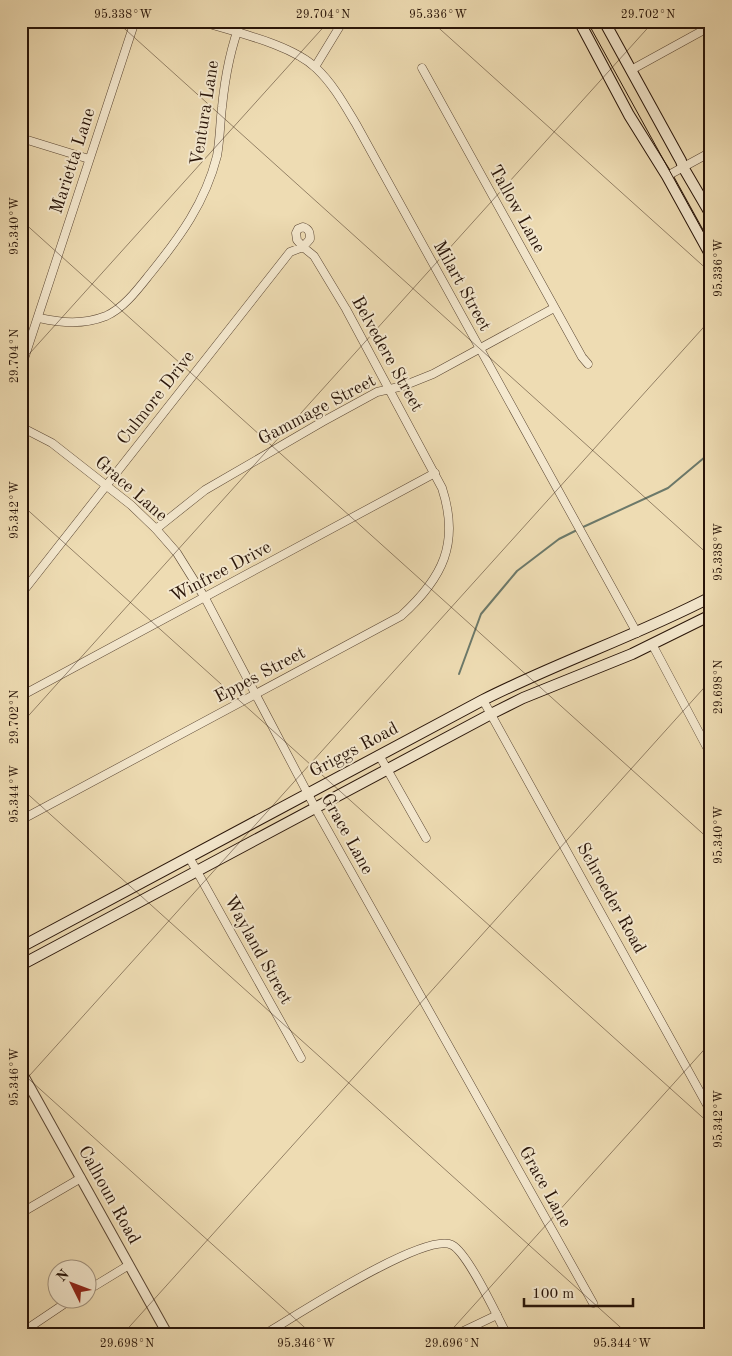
<svg xmlns="http://www.w3.org/2000/svg" width="732" height="1356" font-family="'Old Standard TT',serif">
<rect width="100%" height="100%" fill="#eedcb3"/>
<filter id="stains"><feTurbulence type="fractalNoise" baseFrequency=".004" numOctaves="4"/><feColorMatrix values="0 0 0 0 .2 0 0 0 0 .09 0 0 0 0 .02 0 0 0 .5 -.17"/></filter>
<radialGradient id="worn" r=".72"><stop offset=".6" stop-color="#630" stop-opacity="0"/><stop offset="1" stop-color="#630" stop-opacity=".3"/></radialGradient>
<g fill="none" stroke-linecap="round" stroke-linejoin="round">
<!-- stream -->
<g stroke="#6c796a" stroke-width="2">
<polyline points="581,528 668,488 711,452"/>
<polyline points="459,674 481,614 517,571 559,539 577,530"/>
</g>
<!-- minor casing -->
<g stroke="#5a4633" stroke-width="9">
<g id="minor">
<path d="M200,21c34,11 91,23 116,47 17,16 28,36 40,56l281,509"/>
<polyline points="21,38 27,21"/>
<polyline points="315,67 343,21"/>
<polyline points="422,68 582,357 588,364"/>
<polyline points="631,70 711,26"/>
<polyline points="21,138 89,159"/>
<polyline points="667,176 711,152"/>
<path d="M39,318c23,5 44,7 67,-2 18,-8 32,-27 44,-42 30,-37 55,-71 67,-118 3,-16 3,-33 5,-49 3,-30 8,-58 19,-86"/>
<polyline points="21,368 135,21"/>
<polyline points="21,427 52,443 131,505 156,529 177,553 205,598 318,813 593,1303"/>
<polyline points="156,529 205,490 322,422 377,392 403,386 433,374 554,308"/>
<path d="M21,594l269,-342 13,-5 7,-8c0,-7 -1,-10 -7,-12l-5,2 -2,4 1,7 6,7 11,9 32,53 96,179c18,55 1,90 -41,128l-380,204"/>
<polyline points="652,644 711,755"/>
<polyline points="21,696 435,473"/>
<polyline points="483,700 711,1112"/>
<polyline points="379,755 426,838"/>
<polyline points="189,857 301,1058"/>
<polyline points="21,1213 81,1178"/>
<polyline points="88,1290 129,1265"/>
<polyline points="21,1333 73,1298"/>
<path d="M261,1335l9,-4c27,-16 156,-100 182,-86 16,8 45,71 55,90"/>
<polyline points="455,1335 497,1315"/>
</g>
</g>
<!-- tertiary casing -->
<g stroke="#5a4633" stroke-width="11">
<polyline id="tertiary" points="21,1071 168,1335"/>
</g>
<!-- secondary casing -->
<g stroke="#281408" stroke-width="12">
<g id="secondary">
<polyline points="579,21 629,115 667,176 711,256"/>
<polyline points="604,21 681,161 683,167 711,215"/>
<path d="M21,947l462,-247c75,-38 153,-64 228,-103"/>
<polyline points="21,965 491,714 523,698 632,654 711,615"/>
</g>
</g>
<!-- minor -->
<use href="#minor" stroke="#f4e8ce" stroke-width="8"/>
<!-- tertiary -->
<use href="#tertiary" stroke="#f4e8ce" stroke-width="9"/>
<!-- secondary -->
<use href="#secondary" stroke="#f4e8ce" stroke-width="10"/>
<!-- tram -->
<polyline stroke="#281408" stroke-width="1" points="587,21 711,246"/>
</g>
<!-- ticks -->
<path fill="none" stroke="#281408" stroke-width="1" stroke-opacity="0.45" d="M116,21l595,536M431,21l280,252M21,220l690,621M21,363l308,-342M21,504l690,621M21,724l633,-703M21,788l608,547M21,1072l292,263M21,1085l690,-766M122,1335l589,-655M447,1335l264,-293"/>
<g text-anchor="middle" dominant-baseline="central" stroke-width="4" stroke-linejoin="round" paint-order="stroke">
<!-- street labels -->
<g font-size="18" fill="#281408" stroke="#f4e8ce">
<text transform="translate(205 113) rotate(-81)">Ventura Lane</text>
<text transform="translate(73 161) rotate(-72)">Marietta Lane</text>
<text transform="translate(517 209) rotate(61)">Tallow Lane</text>
<text transform="translate(462 286) rotate(61)">Milart Street</text>
<text transform="translate(387 354) rotate(61)">Belvedere Street</text>
<text transform="translate(156 398) rotate(-52)">Culmore Drive</text>
<text transform="translate(317 410) rotate(-28)">Gammage Street</text>
<text transform="translate(131 489) rotate(41)">Grace Lane</text>
<text transform="translate(221 572) rotate(-28)">Winfree Drive</text>
<text transform="translate(260 675) rotate(-28)">Eppes Street</text>
<text transform="translate(354 750) rotate(-28)">Griggs Road</text>
<text transform="translate(347 834) rotate(61)">Grace Lane</text>
<text transform="translate(611 898) rotate(61)">Schroeder Road</text>
<text transform="translate(258 950) rotate(61)">Wayland Street</text>
<text transform="translate(545 1187) rotate(61)">Grace Lane</text>
<text transform="translate(109 1195) rotate(61)">Calhoun Road</text>
</g>
</g>
<!-- margin -->
<rect width="732" height="1356" fill="none" stroke="#eedcb3" stroke-width="55"/>
<!-- north arrow -->
<g transform="translate(72 1284) rotate(312)"><circle r="24" fill="#f4e8ce" stroke="#a2937f"/>
<path d="M0-4L9 19L0 12L-9 19Z" fill="#8f2418"/>
<text y="-8" font-size="14" font-weight="bold" text-anchor="middle" fill="#281408">N</text>
</g>
<!-- scale -->
<path d="M524 1298v8h109v-8" fill="none" stroke="#281408" stroke-width="2.5"/>
<text x="532" y="1298" font-size="15" fill="#281408" stroke="#f4e8ce" stroke-width="4" paint-order="stroke">100 m</text>
<rect x="28" y="28" width="676" height="1300" fill="none" stroke="#281408" stroke-width="2"/>
<g font-size="12" text-anchor="middle" fill="#281408">
<text x="123" y="18">95.338°W</text>
<text x="323" y="18">29.704°N</text>
<text x="438" y="18">95.336°W</text>
<text x="648" y="18">29.702°N</text>
<text transform="translate(14 226) rotate(-90)" y="4">95.340°W</text>
<text transform="translate(718 268) rotate(-90)" y="4">95.336°W</text>
<text transform="translate(14 356) rotate(-90)" y="4">29.704°N</text>
<text transform="translate(14 510) rotate(-90)" y="4">95.342°W</text>
<text transform="translate(718 552) rotate(-90)" y="4">95.338°W</text>
<text transform="translate(718 687) rotate(-90)" y="4">29.698°N</text>
<text transform="translate(14 717) rotate(-90)" y="4">29.702°N</text>
<text transform="translate(14 794) rotate(-90)" y="4">95.344°W</text>
<text transform="translate(718 835) rotate(-90)" y="4">95.340°W</text>
<text transform="translate(14 1077) rotate(-90)" y="4">95.346°W</text>
<text transform="translate(718 1119) rotate(-90)" y="4">95.342°W</text>
<text x="127" y="1347">29.698°N</text>
<text x="306" y="1347">95.346°W</text>
<text x="452" y="1347">29.696°N</text>
<text x="622" y="1347">95.344°W</text>
</g>
<rect width="100%" height="100%" filter="url(#stains)"/>
<rect width="100%" height="100%" fill="url(#worn)"/>
</svg>
